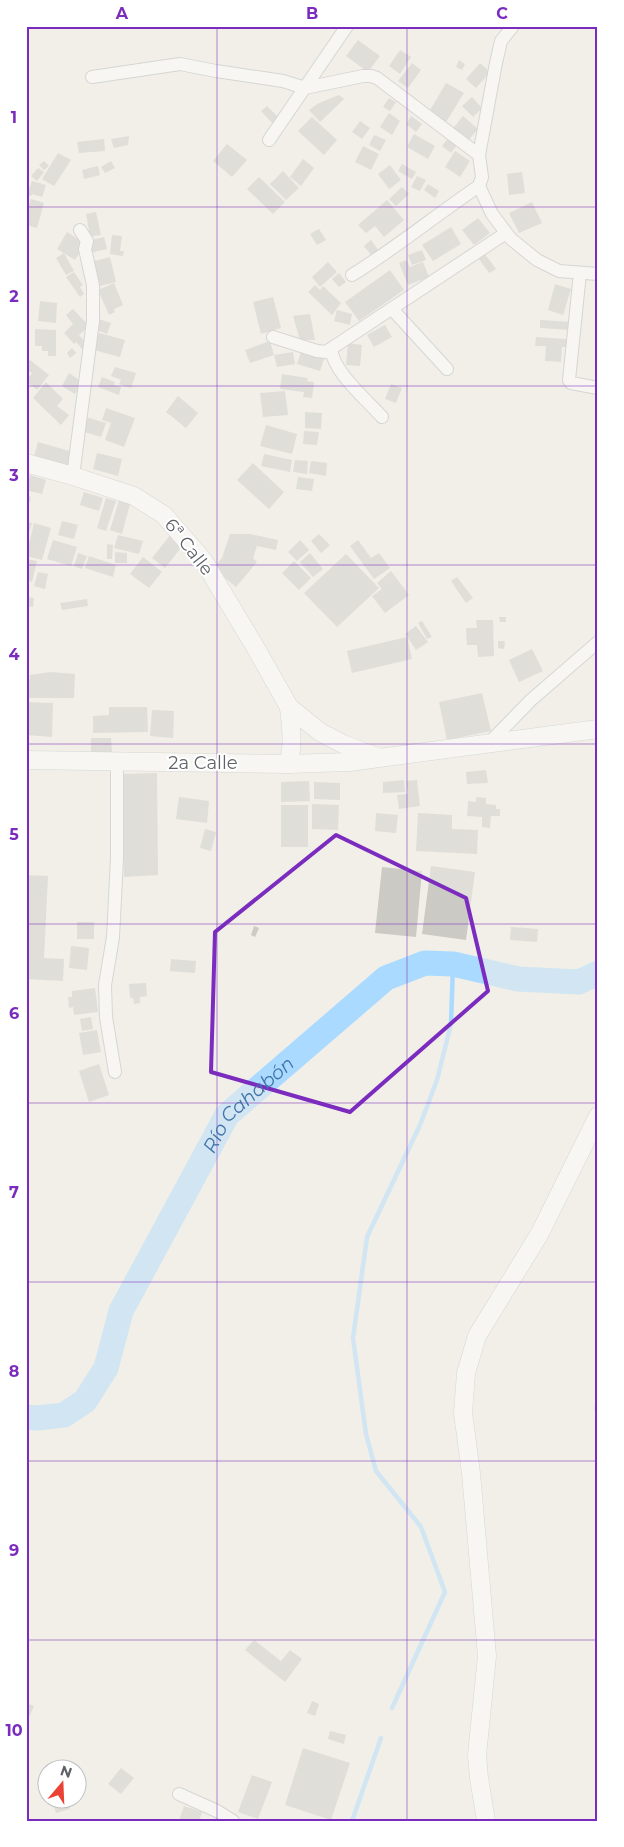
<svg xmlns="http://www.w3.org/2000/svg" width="624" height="1847" font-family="Montserrat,sans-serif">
<rect width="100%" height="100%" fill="#f1efe8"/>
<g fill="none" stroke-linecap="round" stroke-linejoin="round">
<!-- stream -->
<g stroke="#aadaff" stroke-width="4.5">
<polyline points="392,1708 445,1592 421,1527 376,1471 366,1434 353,1338 367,1237 420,1125 437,1080 451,1024 453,964"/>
<polyline points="352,1821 381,1738"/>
</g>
<!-- river -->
<path stroke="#aadaff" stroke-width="25" id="s1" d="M26,1417l11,1 27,-3 21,-14 21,-33 15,-57 106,-196 159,-137 39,-15 28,1 65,15 61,3 19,-9"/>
</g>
<!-- building -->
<g fill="#cccac5">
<polygon points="358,40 380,56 368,72 346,56"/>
<polygon points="400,50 411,57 400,74 389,66"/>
<polygon points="459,60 465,64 462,70 456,67"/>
<polygon points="412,63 421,70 408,88 398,81"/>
<polygon points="480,63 490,72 476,88 466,79"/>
<polygon points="446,83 464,93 446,122 429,112"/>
<polygon points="339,95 344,99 320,122 309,110 319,103"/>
<polygon points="472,97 482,108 473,117 462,106"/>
<polygon points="389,98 396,102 390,111 383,107"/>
<polygon points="267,106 280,119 274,125 261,111"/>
<polygon points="389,113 400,121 392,135 380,127"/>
<polygon points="411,116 422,124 416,132 406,124"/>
<polygon points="463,116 478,129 466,143 451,131"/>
<polygon points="312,117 337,140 324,155 298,131"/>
<polygon points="360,121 370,128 362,139 352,132"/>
<polygon points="414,134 435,146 428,159 407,147"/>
<polygon points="374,135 386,140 380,151 369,145"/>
<polygon points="129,136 128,145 114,148 111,139"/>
<polygon points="448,138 457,145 451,153 442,146"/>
<polygon points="104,139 105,151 79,153 77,142"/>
<polygon points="227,144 247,160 232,177 213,161"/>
<polygon points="363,146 379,154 371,170 355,162"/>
<polygon points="455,151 470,161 460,177 445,167"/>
<polygon points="58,153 71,160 54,186 42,179"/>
<polygon points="303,159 314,168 301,186 290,177"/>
<polygon points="44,161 49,166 44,170 39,165"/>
<polygon points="111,161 115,168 105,173 101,167"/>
<polygon points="402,164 416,172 412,179 398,171"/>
<polygon points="390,165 401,180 389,189 378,174"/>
<polygon points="98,166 100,175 84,179 82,170"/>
<polygon points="38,168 44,172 37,181 31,176"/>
<polygon points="283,171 299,188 286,200 270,184"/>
<polygon points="522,172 525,193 509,195 507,174"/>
<polygon points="417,176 426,180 420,191 411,187"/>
<polygon points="259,177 285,202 273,214 247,189"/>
<polygon points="32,181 46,185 42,197 32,194 31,196 27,195"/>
<polygon points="428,184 439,191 435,198 424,190"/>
<polygon points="402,187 409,194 396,206 389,199"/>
<polygon points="31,199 44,203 37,228 26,225 26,215"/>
<polygon points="387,200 404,220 384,237 375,226 366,233 358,225"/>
<polygon points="532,202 542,223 519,233 509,213"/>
<polygon points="96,212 101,235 86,237 85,231 89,230 86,214"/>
<polygon points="478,218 490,233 474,245 462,230"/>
<polygon points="451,227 461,244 433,261 422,245"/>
<polygon points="319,229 326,240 317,245 310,234"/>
<polygon points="67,232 85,244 75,260 57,249"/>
<polygon points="112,235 122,236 120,251 124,251 123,256 110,254"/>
<polygon points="104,237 107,249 90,253 87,241"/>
<polygon points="371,240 379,251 372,256 364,246"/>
<polygon points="422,250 426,260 412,265 408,255"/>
<polygon points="64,253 74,271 66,275 56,258"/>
<polygon points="485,254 496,269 489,273 479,259"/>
<polygon points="110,257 116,282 96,287 91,262"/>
<polygon points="406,260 410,267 423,262 429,277 408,285 399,263"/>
<polygon points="328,262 337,272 320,287 312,277"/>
<polygon points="390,270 404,290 359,321 345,302"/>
<polygon points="74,272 83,285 80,287 84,294 80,297 66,277"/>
<polygon points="339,273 346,282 339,287 332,279"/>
<polygon points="114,283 123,305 114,309 115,312 109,315 98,290"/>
<polygon points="555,284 571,289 563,315 548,310"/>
<polygon points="315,285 320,290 323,286 341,303 332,315 308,292"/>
<polygon points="273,297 281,328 261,334 253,302"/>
<polygon points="40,301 57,303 56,323 38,321"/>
<polygon points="73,309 89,326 79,335 88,345 83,350 76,342 74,344 64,333 73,324 66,315"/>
<polygon points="337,310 352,314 350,325 334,321"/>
<polygon points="310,314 315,340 300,340 293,316"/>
<polygon points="96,318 111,323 107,334 92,328"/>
<polygon points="540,320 571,322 570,330 540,328"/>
<polygon points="385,325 392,337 374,347 367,335"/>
<polygon points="35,329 56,330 56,356 48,356 48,351 42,351 42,346 35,346"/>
<polygon points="99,333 125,340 120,357 94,350"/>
<polygon points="536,337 566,339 566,347 562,347 561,362 545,361 546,346 535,346"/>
<polygon points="270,341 274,355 250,363 245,350"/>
<polygon points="348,343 362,345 360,366 346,365"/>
<polygon points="72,348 76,353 70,358 67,353"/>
<polygon points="302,349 325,356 320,371 297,364"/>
<polygon points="293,352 295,364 277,367 274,355"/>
<polygon points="30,360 49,375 37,390 26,381 32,373 26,369 26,365"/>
<polygon points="115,367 136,373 131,388 119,384 121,380 111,376"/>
<polygon points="69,373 82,382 75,394 62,386"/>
<polygon points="282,374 308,378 307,381 314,382 312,398 303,397 304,392 280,389"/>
<polygon points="102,377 115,382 114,385 121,387 119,395 98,387"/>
<polygon points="46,382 63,399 57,406 69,415 61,425 33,398"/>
<polygon points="391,384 402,388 396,403 385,399"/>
<polygon points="285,391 288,415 263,417 260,393"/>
<polygon points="178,396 198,413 186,428 166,412"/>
<polygon points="106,408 135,418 124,447 105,440 111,423 102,420"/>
<polygon points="305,412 322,413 321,429 305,428"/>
<polygon points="86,417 106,423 101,437 81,431"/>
<polygon points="266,425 297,434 292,454 260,446"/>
<polygon points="304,431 319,432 317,445 303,444"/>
<polygon points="38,442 73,452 68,470 33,460"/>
<polygon points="97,453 122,459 118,476 93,469"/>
<polygon points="264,454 292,460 290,472 261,466"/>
<polygon points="295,460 308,461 307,474 293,472"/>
<polygon points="311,461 327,463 326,476 309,473"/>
<polygon points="253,463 284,492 269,509 237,480"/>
<polygon points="30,475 46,480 42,494 26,490"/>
<polygon points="298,477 314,479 312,491 296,489"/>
<polygon points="84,492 103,498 99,511 80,505"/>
<polygon points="26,495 31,497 27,511 26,511"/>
<polygon points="106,498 116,501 106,531 97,528"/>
<polygon points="119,500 130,504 122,534 110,530"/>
<polygon points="62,521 78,525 74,539 58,535"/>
<polygon points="26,522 32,523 27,540 26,540"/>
<polygon points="34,523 51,528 42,560 26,556"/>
<polygon points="171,534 184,544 165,568 152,558"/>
<polygon points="230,534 250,534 278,540 276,550 257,546 253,558 257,562 236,587 213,568 222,558"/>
<polygon points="319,534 330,545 321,553 311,541"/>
<polygon points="118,535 143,541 139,554 114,548"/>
<polygon points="53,540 77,547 71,566 47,559"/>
<polygon points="300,540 309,550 297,561 288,552"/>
<polygon points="358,540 371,558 379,553 390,568 374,579 350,546"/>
<polygon points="107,544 113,545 112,559 107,559"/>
<polygon points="115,552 127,553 127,563 115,563"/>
<polygon points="78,553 87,556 82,569 74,566"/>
<polygon points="310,553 323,569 313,577 300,562"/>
<polygon points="346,554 379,588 337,627 304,593"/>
<polygon points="89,556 116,565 113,577 85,568"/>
<polygon points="143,557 162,572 149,588 130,574"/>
<polygon points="26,559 37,561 32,582 26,580"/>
<polygon points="294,561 311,578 299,590 282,573"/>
<polygon points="391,571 409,595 385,613 372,596 382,589 377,583"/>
<polygon points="38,572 48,574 45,589 34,586"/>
<polygon points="457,577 473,598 466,603 451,581"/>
<polygon points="26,597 34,598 33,607 26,606"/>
<polygon points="87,599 88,606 62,610 60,603"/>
<polygon points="499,617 506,617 506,622 500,622"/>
<polygon points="476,620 493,620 494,656 478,657 477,645 467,645 466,628 477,628"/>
<polygon points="422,621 432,637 427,639 418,623"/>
<polygon points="416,626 428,642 416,650 405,634"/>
<polygon points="407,637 412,659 352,673 347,651"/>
<polygon points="498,641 505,641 504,649 498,648"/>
<polygon points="532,649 543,671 519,682 509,660"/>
<polygon points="50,672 75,674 74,698 27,698 30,675"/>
<polygon points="482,693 491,731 447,740 439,702"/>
<polygon points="26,702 53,703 52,737 26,735"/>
<polygon points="109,707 147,707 148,732 93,733 93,716 109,715"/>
<polygon points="152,710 174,711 173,738 150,736"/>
<polygon points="91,738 111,738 112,752 91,753"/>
<polygon points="486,770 488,783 467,784 466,772"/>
<polygon points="157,773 158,875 124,877 123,774"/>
<polygon points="404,780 405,792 383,793 383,782"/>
<polygon points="417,780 420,806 399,809 397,795 408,794 406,781"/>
<polygon points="309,781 310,801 281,802 281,782"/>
<polygon points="314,782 340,783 340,800 314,799"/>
<polygon points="179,797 209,801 207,823 176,819"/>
<polygon points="476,797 486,798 486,804 496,805 496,809 500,809 500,816 491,816 490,828 482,827 482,817 467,816 468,801 476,802"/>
<polygon points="312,804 339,805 338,830 312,829"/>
<rect x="281" y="805" width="27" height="42"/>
<polygon points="376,813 398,815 396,833 375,831"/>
<polygon points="418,813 452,815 452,829 478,830 477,854 416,851"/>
<polygon points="205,829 216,832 211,851 200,848"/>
<polygon points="431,866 475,872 466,940 422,934"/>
<polygon points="382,867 422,871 416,937 375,933"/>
<polygon points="26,875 48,876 44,958 64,959 63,981 26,979"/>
<rect x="77" y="922" width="17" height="17"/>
<polygon points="254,926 259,928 255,937 251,935"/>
<polygon points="511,927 538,929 537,942 510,940"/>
<polygon points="71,946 89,948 87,970 69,968"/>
<polygon points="171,959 196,961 195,973 170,971"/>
<polygon points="146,983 147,996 140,997 140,1003 134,1004 133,998 130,998 129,984"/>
<polygon points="95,988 98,1012 74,1015 73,1007 69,1008 68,997 72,997 72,991"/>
<polygon points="91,1017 93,1029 82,1031 80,1019"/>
<polygon points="97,1030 101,1052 83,1055 79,1033"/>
<polygon points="99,1064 109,1095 89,1102 79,1071"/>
<polygon points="597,1390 598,1390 598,1411 594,1410"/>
<polygon points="254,1640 281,1661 290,1650 302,1659 285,1682 245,1650"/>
<polygon points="312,1701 319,1704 315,1716 307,1713"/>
<polygon points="26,1703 34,1706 26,1724"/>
<polygon points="330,1731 346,1735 344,1744 328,1739"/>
<polygon points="303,1748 350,1763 331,1820 285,1805"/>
<polygon points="121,1768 134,1778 121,1794 108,1784"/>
<polygon points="252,1775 272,1782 258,1819 238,1812"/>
<polygon points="52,1800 67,1800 70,1809 56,1813"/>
<polygon points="184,1806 202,1812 199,1821 179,1821"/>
</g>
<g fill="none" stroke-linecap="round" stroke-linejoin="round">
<!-- street casing -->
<g stroke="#b5b8bc" stroke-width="14">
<g id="street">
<polyline points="513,26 501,41 496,63 479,155 482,177 479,186 492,214 511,239 537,260 559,271 598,274"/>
<polyline points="92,77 180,64 216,71 283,81 305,88 363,76 371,76 377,78 479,155"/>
<polyline points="269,140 347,26"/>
<polyline points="580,273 569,380 571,383 598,388"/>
<path d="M352,275c44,-27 84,-60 127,-89"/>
<polyline points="392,309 447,369"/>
<polyline points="273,337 317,351 326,352 506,233"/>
<path d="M331,349c3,24 35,50 51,68"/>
<polyline points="73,476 93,321 93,285 85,249 87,241 80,230"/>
<polyline points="489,743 531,700 598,642"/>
<polyline points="115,1072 106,1017 105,985 113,937 117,858 117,762"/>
<polyline points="179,1794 217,1811 233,1821"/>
</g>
</g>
<!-- secondary casing -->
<g stroke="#b6babf" stroke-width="19">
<g id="secondary">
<polyline points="26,463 73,476 134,496 164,515 203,560 254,645 289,707 320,732 343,744 377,757"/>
<polyline points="26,760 288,764 349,762 598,729"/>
<path d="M288,764c6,-19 3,-37 1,-57"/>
<polyline points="486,1821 479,1778 477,1755 487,1656 471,1473 463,1413 466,1373 477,1336 540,1233 598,1116"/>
</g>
</g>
<!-- street -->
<use href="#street" stroke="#fff" stroke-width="12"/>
<!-- secondary -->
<use href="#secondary" stroke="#fff" stroke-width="18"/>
</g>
<!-- marked area -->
<path d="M0 0H624V1847H0ZM336,835l130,63 22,93 -138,121 -139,-40 4,-140z" fill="#f1efe8" fill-opacity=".55" fill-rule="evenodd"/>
<path fill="none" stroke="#7b2cbf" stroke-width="4" stroke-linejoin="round" d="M336,835l130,63 22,93 -138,121 -139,-40 4,-140z"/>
<!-- grid -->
<path fill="none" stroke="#7b2cbf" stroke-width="1" stroke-opacity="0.55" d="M217,26v1795M407,26v1795M26,207h572M26,386h572M26,565h572M26,744h572M26,924h572M26,1103h572M26,1282h572M26,1461h572M26,1640h572"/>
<g text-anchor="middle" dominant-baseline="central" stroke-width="4" stroke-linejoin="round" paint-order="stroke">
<!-- street labels -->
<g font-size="18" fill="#5f6368" stroke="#fff">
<text transform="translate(189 547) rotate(52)">6ª Calle</text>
<text x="203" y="763">2a Calle</text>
</g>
<!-- water labels -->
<g font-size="19" font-style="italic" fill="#4174aa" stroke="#fff">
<text stroke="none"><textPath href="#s1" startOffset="406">Río Cahabón</textPath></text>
</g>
</g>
<!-- border -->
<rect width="624" height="1847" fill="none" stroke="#ffffff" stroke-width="55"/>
<!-- north arrow -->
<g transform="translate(62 1784) rotate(19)"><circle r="24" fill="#ffffff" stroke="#bfc1c3"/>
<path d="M0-4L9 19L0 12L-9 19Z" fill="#ea4335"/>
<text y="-8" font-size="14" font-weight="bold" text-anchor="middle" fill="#5f6368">N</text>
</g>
<rect x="28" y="28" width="568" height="1792" fill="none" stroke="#7b2cbf" stroke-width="2"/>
<g font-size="16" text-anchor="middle" font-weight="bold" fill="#7b2cbf">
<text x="122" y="19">A</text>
<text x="312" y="19">B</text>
<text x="502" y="19">C</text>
<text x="14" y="123">1</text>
<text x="14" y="302">2</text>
<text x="14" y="481">3</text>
<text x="14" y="660">4</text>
<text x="14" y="840">5</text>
<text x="14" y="1019">6</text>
<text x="14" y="1198">7</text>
<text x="14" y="1377">8</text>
<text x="14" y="1556">9</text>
<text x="14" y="1736">10</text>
</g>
</svg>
